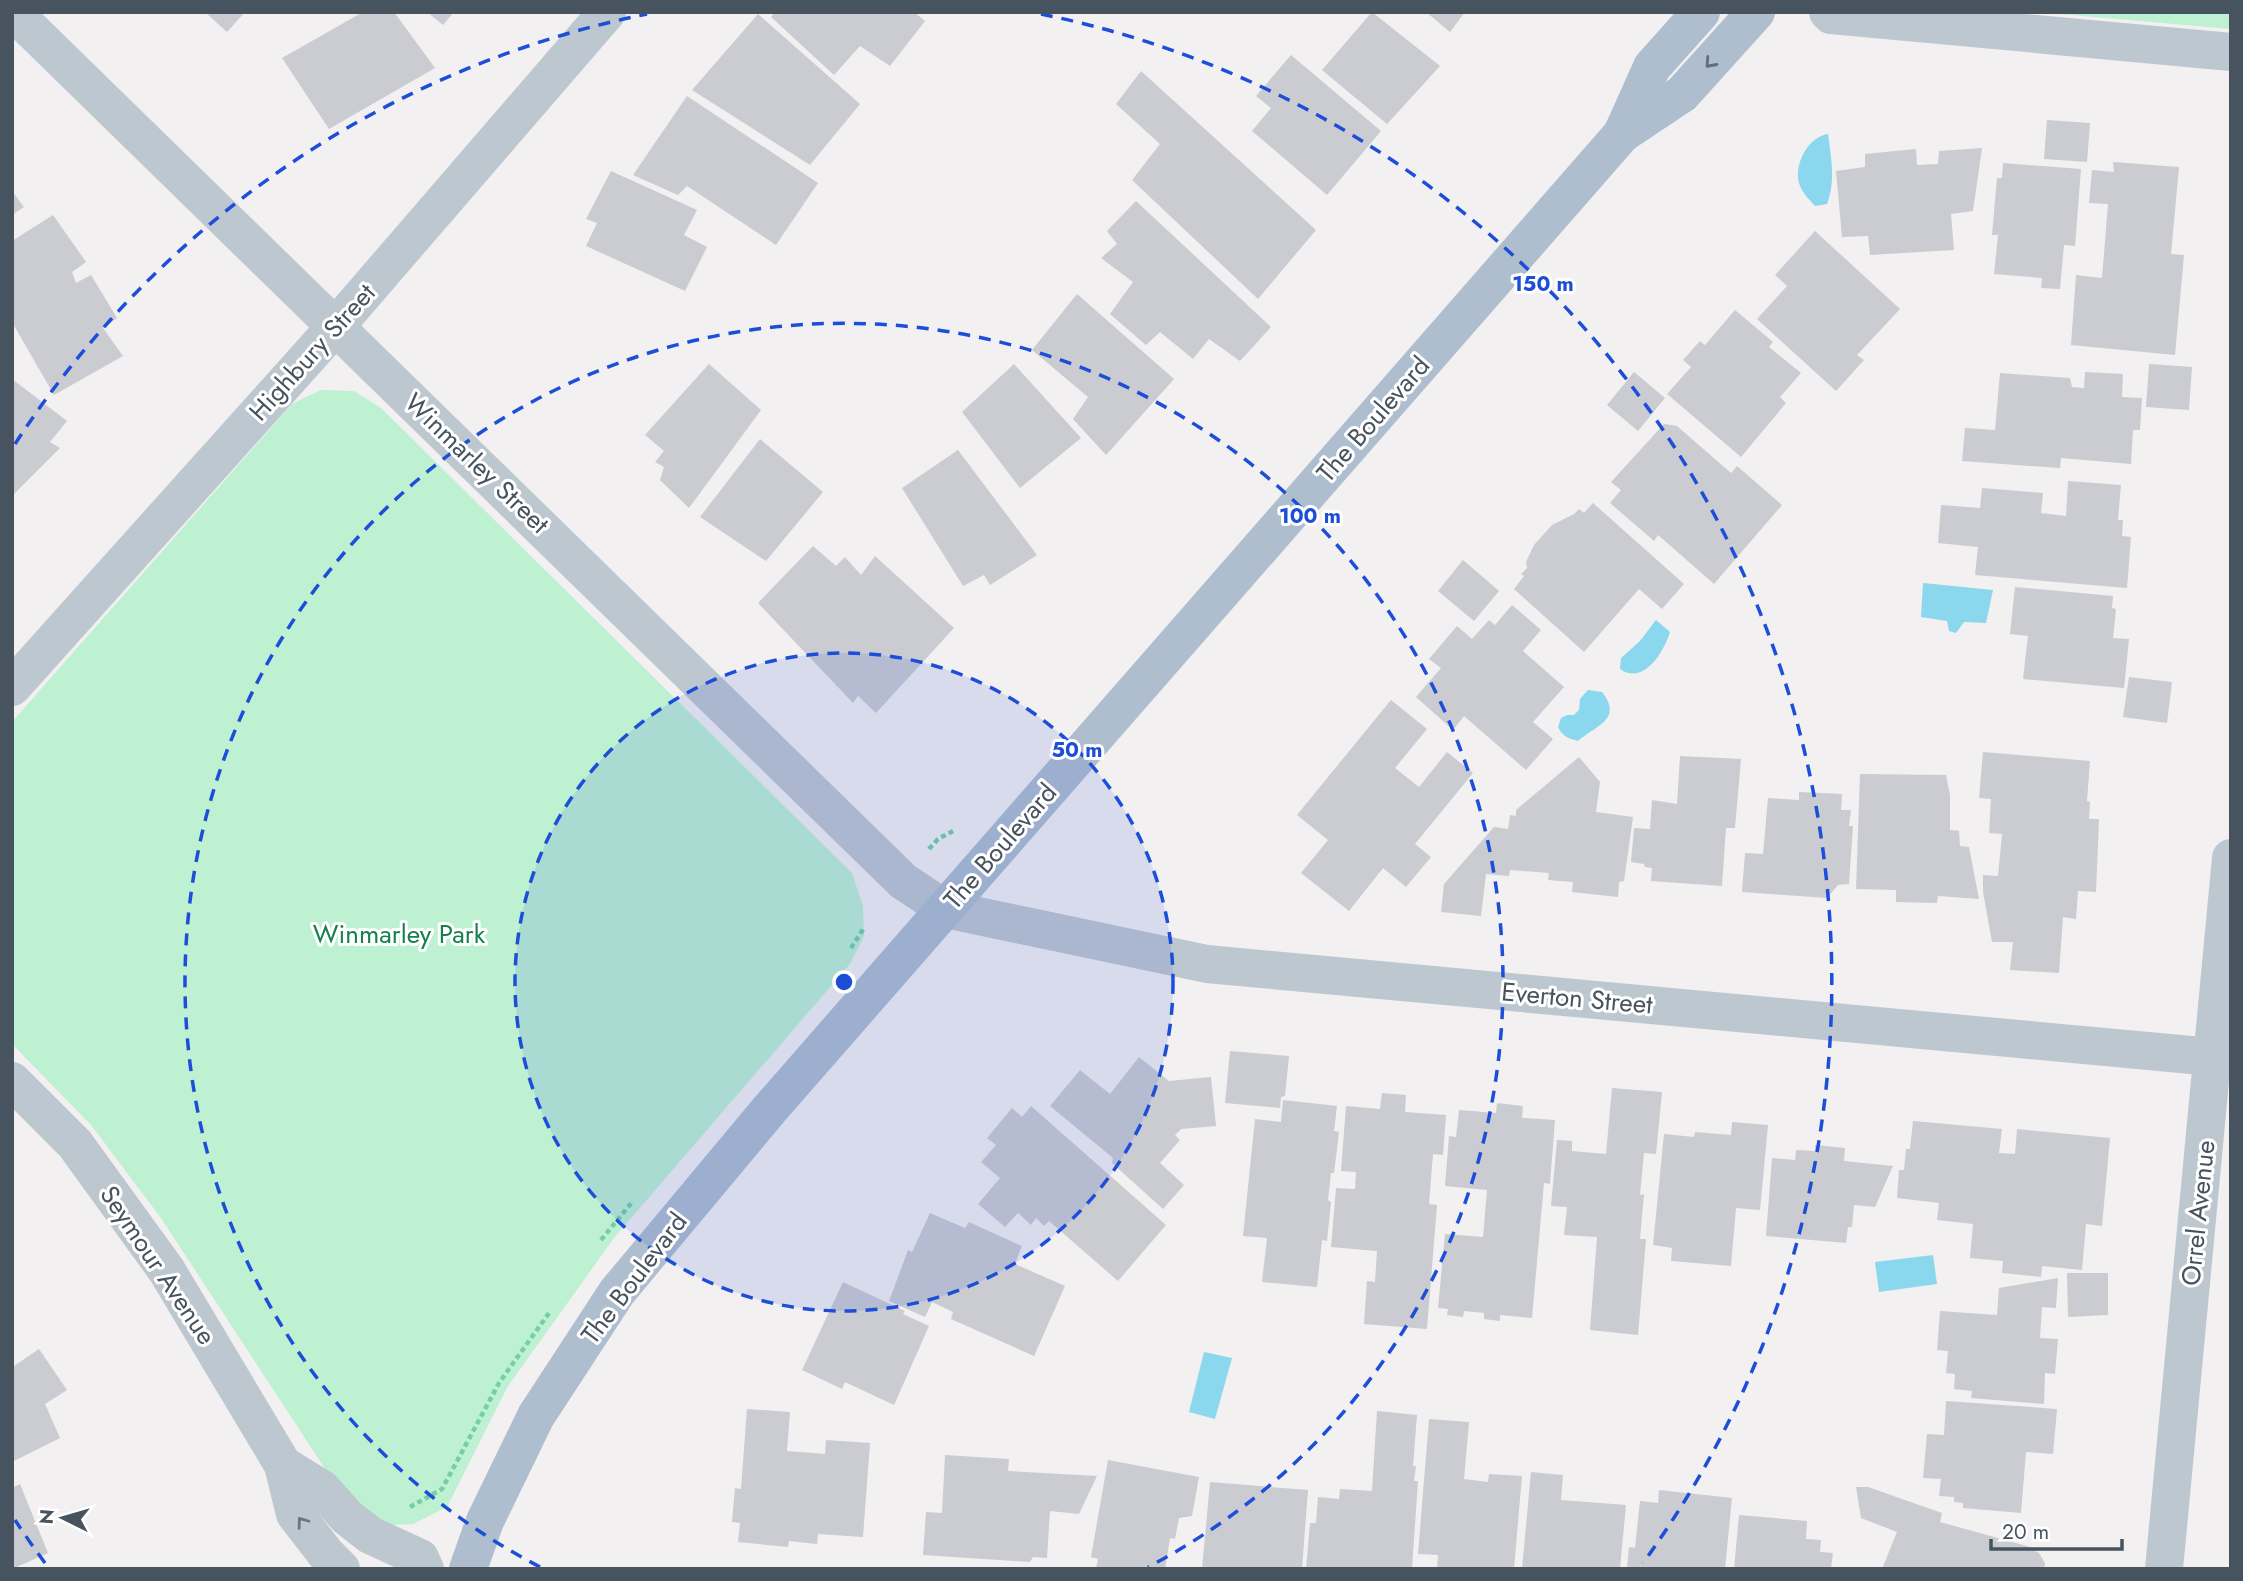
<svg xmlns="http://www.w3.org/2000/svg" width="2243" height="1581" font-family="Jost,sans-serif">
<rect width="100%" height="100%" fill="#f2f0f0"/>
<!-- green -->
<g fill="#bef0d2">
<polygon points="2038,12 2231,12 2231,29"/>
<polygon points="321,390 354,391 381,408 852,873 863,906 864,936 850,964 614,1238 508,1386 447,1507 413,1524 389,1525 360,1510 333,1481 161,1218 91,1125 12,1044 12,722 292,404"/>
</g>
<!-- water -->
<g fill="#8bd7ed">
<path d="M1828,134c3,24 8,47 -1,70l-12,2c-6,-7 -13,-13 -16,-23 -5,-19 9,-46 29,-49z"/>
<polygon points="1923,583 1993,590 1986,623 1964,622 1956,633 1949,631 1947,621 1921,617"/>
<path d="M1656,620l14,12c-6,20 -27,54 -50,37l1,-11 19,-17z"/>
<path d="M1588,690l14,2c21,27 -5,33 -24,49 -10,-3 -15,-4 -20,-14l3,-9 6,-3h7l5,-5 1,-11z"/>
<polygon points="1933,1255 1937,1284 1879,1292 1875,1262"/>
<polygon points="1204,1352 1232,1358 1215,1419 1189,1412"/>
</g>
<!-- building -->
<g fill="#caccd2">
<polygon points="205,12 245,12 227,32"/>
<polygon points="363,12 394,12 435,68 329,129 282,58"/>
<polygon points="427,12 454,12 443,25"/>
<polygon points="775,12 914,12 925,21 890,66 860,46 834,75 771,17"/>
<polygon points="1372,12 1440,66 1387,124 1322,70"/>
<polygon points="1426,12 1465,12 1450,32"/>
<polygon points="758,14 860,104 810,165 692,90"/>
<polygon points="1291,55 1381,131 1327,195 1252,131 1271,108 1256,96"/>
<polygon points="1141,71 1316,230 1258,299 1132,180 1160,144 1116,104"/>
<polygon points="687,96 818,183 776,245 687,186 678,195 633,175"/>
<polygon points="2047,120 2090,123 2087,162 2044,159"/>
<polygon points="1982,148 1973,211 1951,214 1954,250 1870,255 1868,236 1842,237 1836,171 1865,167 1865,154 1916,149 1917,165 1938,164 1939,151"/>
<polygon points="2113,162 2179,167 2171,254 2184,255 2175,355 2071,345 2076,275 2102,278 2108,204 2089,203 2092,170 2114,172"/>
<polygon points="2003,163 2081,169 2075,246 2064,245 2060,289 2041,288 2042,278 1994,274 1998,235 1992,235 1997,178 2002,178"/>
<polygon points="611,171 697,210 684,235 707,247 685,291 586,246 597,223 586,219"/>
<polygon points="12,191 24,207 12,215"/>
<polygon points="1136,201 1271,327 1240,361 1209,339 1193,359 1160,332 1146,345 1110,314 1133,282 1101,258 1117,244 1107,231"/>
<polygon points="53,215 86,262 72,272 76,283 91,275 117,318 103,328 123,356 54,395 12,322 12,241"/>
<polygon points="1815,231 1900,309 1857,355 1864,360 1836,391 1757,319 1787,286 1775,275"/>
<polygon points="1077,294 1174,379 1106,455 1073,419 1088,397 1032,350"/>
<polygon points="1735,310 1773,342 1769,347 1801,373 1780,397 1786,403 1741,457 1667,394 1691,367 1683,360 1700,341 1705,345"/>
<polygon points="709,364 761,410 689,508 660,480 664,467 655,462 664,451 645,435"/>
<polygon points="1014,364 1081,438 1020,488 962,412"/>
<polygon points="2149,364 2192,367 2189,410 2146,407"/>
<polygon points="1634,372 1665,398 1638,431 1607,405"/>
<polygon points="2085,372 2123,374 2122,397 2142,398 2140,430 2133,430 2131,464 2061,458 2060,468 1962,461 1965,428 1995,430 2000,373 2070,378 2072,387 2084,388"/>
<polygon points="12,379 67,421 50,442 60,448 12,496"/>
<polygon points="1664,424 1677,426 1731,473 1737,466 1782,505 1714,584 1658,535 1654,541 1610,503 1621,490 1611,482"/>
<polygon points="760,439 823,492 766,561 700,517"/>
<polygon points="958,450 1037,555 990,585 984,575 963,586 902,488"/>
<polygon points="2068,481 2121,485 2118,520 2123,520 2122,536 2131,537 2127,588 1975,575 1978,547 1938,543 1941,505 1980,508 1982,488 2043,493 2041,513 2066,516"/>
<polygon points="1593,503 1684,584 1662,609 1639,589 1584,652 1514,589 1524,576 1521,574 1527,568 1526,562 1534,545 1552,525 1574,514 1579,509 1584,513"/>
<polygon points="813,546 836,566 845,557 861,575 875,556 954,628 876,713 858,696 853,703 758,603"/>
<polygon points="1463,560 1499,591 1474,621 1438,591"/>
<polygon points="2015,587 2113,596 2112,608 2116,609 2113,638 2129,639 2124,688 2023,679 2028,636 2010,634"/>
<polygon points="1512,605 1541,630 1523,651 1564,687 1533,722 1553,739 1526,770 1464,716 1453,730 1416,697 1441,668 1429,659 1457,626 1472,639 1489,620 1495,625"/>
<polygon points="2129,677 2172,682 2167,723 2123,717"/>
<polygon points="1391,700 1427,729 1395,768 1419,787 1447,752 1473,773 1415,844 1431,857 1406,887 1383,868 1349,911 1301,873 1328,840 1297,815"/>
<polygon points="1983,752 2090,761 2087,801 2090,802 2089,819 2099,819 2096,892 2078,891 2076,919 2063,917 2059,973 2010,970 2013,942 1992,942 1983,892 1983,875 1998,876 2002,834 1989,833 1991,799 1979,798"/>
<polygon points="1680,756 1741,759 1735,828 1726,828 1722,886 1651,881 1652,868 1645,867 1644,864 1631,862 1634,828 1650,829 1652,800 1677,804"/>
<polygon points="1579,757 1600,782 1596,812 1633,817 1624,881 1619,882 1618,897 1572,892 1573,882 1548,880 1549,873 1510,870 1509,876 1486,874 1481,916 1441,912 1444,884 1494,827 1508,829 1510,815 1516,816 1516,810"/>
<polygon points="1860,774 1946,775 1950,795 1950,830 1959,831 1960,846 1969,847 1979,899 1938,896 1937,903 1896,902 1896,890 1856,889"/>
<polygon points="1799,792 1842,794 1841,810 1851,810 1849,826 1853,826 1849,884 1838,885 1827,898 1742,892 1745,853 1763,854 1768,798 1799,800"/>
<polygon points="1230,1051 1289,1056 1285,1096 1281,1097 1280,1108 1225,1103"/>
<polygon points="1139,1057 1169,1081 1211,1077 1216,1126 1181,1129 1175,1135 1180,1140 1160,1163 1184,1185 1163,1209 1112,1163 1113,1158 1050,1106 1080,1070 1110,1094"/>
<polygon points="1612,1088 1662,1092 1656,1154 1644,1153 1640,1195 1644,1194 1640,1239 1646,1239 1638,1335 1590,1330 1597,1237 1564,1235 1567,1207 1551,1206 1557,1140 1572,1141 1572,1151 1606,1154"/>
<polygon points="1382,1093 1406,1095 1405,1112 1446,1115 1443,1155 1433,1154 1429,1204 1437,1205 1427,1329 1364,1324 1367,1281 1375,1282 1377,1251 1331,1247 1336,1188 1355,1189 1356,1172 1341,1171 1346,1106 1380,1109"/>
<polygon points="1283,1100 1337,1106 1334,1131 1339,1132 1334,1173 1331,1173 1328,1200 1331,1202 1327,1241 1322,1240 1317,1287 1262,1282 1267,1238 1243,1236 1255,1119 1281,1122"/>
<polygon points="1497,1103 1523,1106 1522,1118 1555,1120 1550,1184 1544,1183 1532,1318 1500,1315 1500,1321 1484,1319 1484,1313 1464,1311 1463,1317 1447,1315 1448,1309 1438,1308 1445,1234 1483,1237 1487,1190 1445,1186 1449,1136 1456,1137 1459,1110 1496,1113"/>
<polygon points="1031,1106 1166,1225 1118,1281 1049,1221 1044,1226 1036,1218 1031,1225 1018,1213 1005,1227 978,1204 1000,1178 981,1162 996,1145 987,1138 1012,1108 1022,1117"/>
<polygon points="1913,1121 2002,1129 1999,1153 2015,1154 2017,1129 2110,1138 2102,1226 2086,1224 2082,1270 2042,1266 2041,1277 2002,1273 2003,1261 1970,1258 1973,1224 1937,1220 1939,1203 1897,1198 1899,1170 1904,1170 1906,1149 1910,1149"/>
<polygon points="1732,1122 1768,1125 1760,1210 1736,1208 1731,1266 1671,1261 1672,1248 1653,1245 1664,1134 1694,1137 1695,1132 1731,1135"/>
<polygon points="1815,1145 1845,1148 1844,1161 1893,1166 1875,1207 1854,1205 1852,1227 1848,1227 1846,1243 1766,1236 1772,1158 1795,1160 1796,1150 1815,1151"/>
<polygon points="930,1213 965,1228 969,1222 1022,1246 1015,1264 1065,1286 1034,1356 951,1319 953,1312 932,1302 925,1317 889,1301 908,1250 912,1252"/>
<polygon points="2067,1273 2108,1273 2108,1315 2068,1317"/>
<polygon points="2058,1278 2056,1308 2042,1307 2040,1338 2058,1339 2055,1374 2045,1373 2044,1404 1971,1398 1972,1391 1954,1389 1955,1374 1946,1373 1948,1351 1937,1350 1940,1311 1997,1315 1999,1288"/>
<polygon points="843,1282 905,1311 903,1314 929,1326 894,1405 845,1382 842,1389 802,1370"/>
<polygon points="39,1349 67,1390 45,1404 60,1438 12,1462 12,1365 14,1366"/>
<polygon points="1946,1401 2057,1409 2053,1454 2026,1452 2021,1513 1963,1508 1963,1503 1954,1502 1954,1497 1939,1496 1941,1479 1923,1478 1927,1434 1944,1435"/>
<polygon points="747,1409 790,1412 787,1451 825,1454 826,1440 870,1443 863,1537 818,1534 817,1544 789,1541 788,1547 738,1542 740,1523 732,1522 735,1488 741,1489"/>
<polygon points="1377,1411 1417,1415 1413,1466 1416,1466 1414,1481 1418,1481 1412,1569 1306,1569 1310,1523 1316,1523 1318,1497 1339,1499 1340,1489 1372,1491"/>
<polygon points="1429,1419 1469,1422 1464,1479 1488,1482 1489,1474 1522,1476 1514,1569 1437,1569 1438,1555 1418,1554"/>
<polygon points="945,1455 1009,1459 1008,1471 1097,1476 1079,1514 1050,1511 1047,1558 1033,1557 1030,1562 923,1555 926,1512 942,1513"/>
<polygon points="1108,1460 1199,1477 1192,1516 1179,1518 1175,1539 1170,1538 1165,1569 1096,1569 1098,1559 1091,1557"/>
<polygon points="1531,1472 1563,1475 1561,1500 1626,1505 1620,1569 1522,1569"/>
<polygon points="1210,1482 1308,1490 1302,1569 1202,1569"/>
<polygon points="20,1484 48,1553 12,1569 12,1488"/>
<polygon points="1856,1487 1868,1487 1942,1513 1940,1522 2027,1546 2039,1553 2045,1563 2044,1569 1882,1569 1897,1532 1861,1518"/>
<polygon points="1659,1490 1732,1498 1725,1569 1627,1569 1629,1547 1635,1548 1640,1501 1658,1503"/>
<polygon points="1739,1515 1807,1521 1806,1539 1821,1540 1820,1552 1833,1553 1831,1569 1734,1569"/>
</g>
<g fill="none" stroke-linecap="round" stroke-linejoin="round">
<!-- path -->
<g stroke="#75cfa5" stroke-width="4.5" stroke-dasharray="5 3.5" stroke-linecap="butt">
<polyline points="929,849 938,839 955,830"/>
<polyline points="851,948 864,928"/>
<polyline points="601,1240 633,1201"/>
<polyline points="410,1507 442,1489 499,1383 549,1313"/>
</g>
<!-- minor -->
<g stroke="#bdc7cf" stroke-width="38">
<polyline points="13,12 903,881 945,909 1207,964 2213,1057"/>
<polyline points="1828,12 1831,15 2231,52"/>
<polyline points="12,687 336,326 607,12"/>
<polyline points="12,1081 75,1144 167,1271 283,1465 295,1514 326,1554 341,1569"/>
<polyline points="283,1465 322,1489 347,1517 370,1535 420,1558 425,1569"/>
<polyline points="2164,1569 2231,858"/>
</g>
<!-- major -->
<g stroke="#afbecf" stroke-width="38">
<polyline points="1622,134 1652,67 1701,12"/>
<polyline points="468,1569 485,1521 536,1416 617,1292 769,1110 1622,134 1682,94 1756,12"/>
</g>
</g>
<!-- one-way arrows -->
<defs><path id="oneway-chevron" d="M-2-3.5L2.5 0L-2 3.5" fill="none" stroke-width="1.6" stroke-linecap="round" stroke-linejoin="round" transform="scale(1.75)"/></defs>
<use stroke="#616e7a" href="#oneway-chevron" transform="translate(1710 63) rotate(132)"/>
<use stroke="#6a7680" href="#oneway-chevron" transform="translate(302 1522) rotate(-126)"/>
<!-- distance rings -->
<circle cx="844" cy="982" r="329" fill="#1d4ed8" fill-opacity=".12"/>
<g fill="none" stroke="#1d4ed8" stroke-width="3.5" stroke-dasharray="12 9">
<circle cx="844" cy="982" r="329"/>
<path d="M540 1567A659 659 0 1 1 1148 1567"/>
<path d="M45 1563A988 988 0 0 1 15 1520M15 444A988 988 0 0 1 647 14M1041 14A988 988 0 0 1 1643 1563"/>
</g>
<g text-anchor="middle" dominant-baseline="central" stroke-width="6" stroke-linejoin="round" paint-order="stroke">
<!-- street labels -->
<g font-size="26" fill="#47535e" stroke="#fff">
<text transform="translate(312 352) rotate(-48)">Highbury Street</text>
<text transform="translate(1373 419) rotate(-49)">The Boulevard</text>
<text transform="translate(477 463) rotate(44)">Winmarley Street</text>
<text transform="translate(1000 846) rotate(-49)">The Boulevard</text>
<text transform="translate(1577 998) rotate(5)">Everton Street</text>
<text transform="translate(2198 1213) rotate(-84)">Orrel Avenue</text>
<text transform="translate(158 1265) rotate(56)">Seymour Avenue</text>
<text transform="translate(634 1278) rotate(-53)">The Boulevard</text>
</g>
<!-- park labels -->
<g font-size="26" fill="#16814e" stroke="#fff">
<text x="399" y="934">Winmarley Park</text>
</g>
</g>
<circle cx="844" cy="982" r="10" fill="#1d4ed8" stroke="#fff" stroke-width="3.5"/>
<g font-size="21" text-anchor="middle" font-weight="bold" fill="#1d4ed8" stroke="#fff" stroke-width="6" stroke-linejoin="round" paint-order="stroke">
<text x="1543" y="291">150 m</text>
<text x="1310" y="523">100 m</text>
<text x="1077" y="757">50 m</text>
</g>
<!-- border -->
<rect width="2243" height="1581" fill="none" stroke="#47535e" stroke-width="28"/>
<!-- north arrow -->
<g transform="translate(63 1518) rotate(275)" stroke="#ffffff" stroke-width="5" paint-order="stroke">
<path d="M0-5L12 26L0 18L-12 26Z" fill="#47535e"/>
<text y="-10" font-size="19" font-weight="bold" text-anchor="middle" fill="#47535e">N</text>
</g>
<!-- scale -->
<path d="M1991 1539v10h131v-10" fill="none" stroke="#47535e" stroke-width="3.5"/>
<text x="2002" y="1539" font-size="21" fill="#47535e" stroke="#ffffff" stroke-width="5" paint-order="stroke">20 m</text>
</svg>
